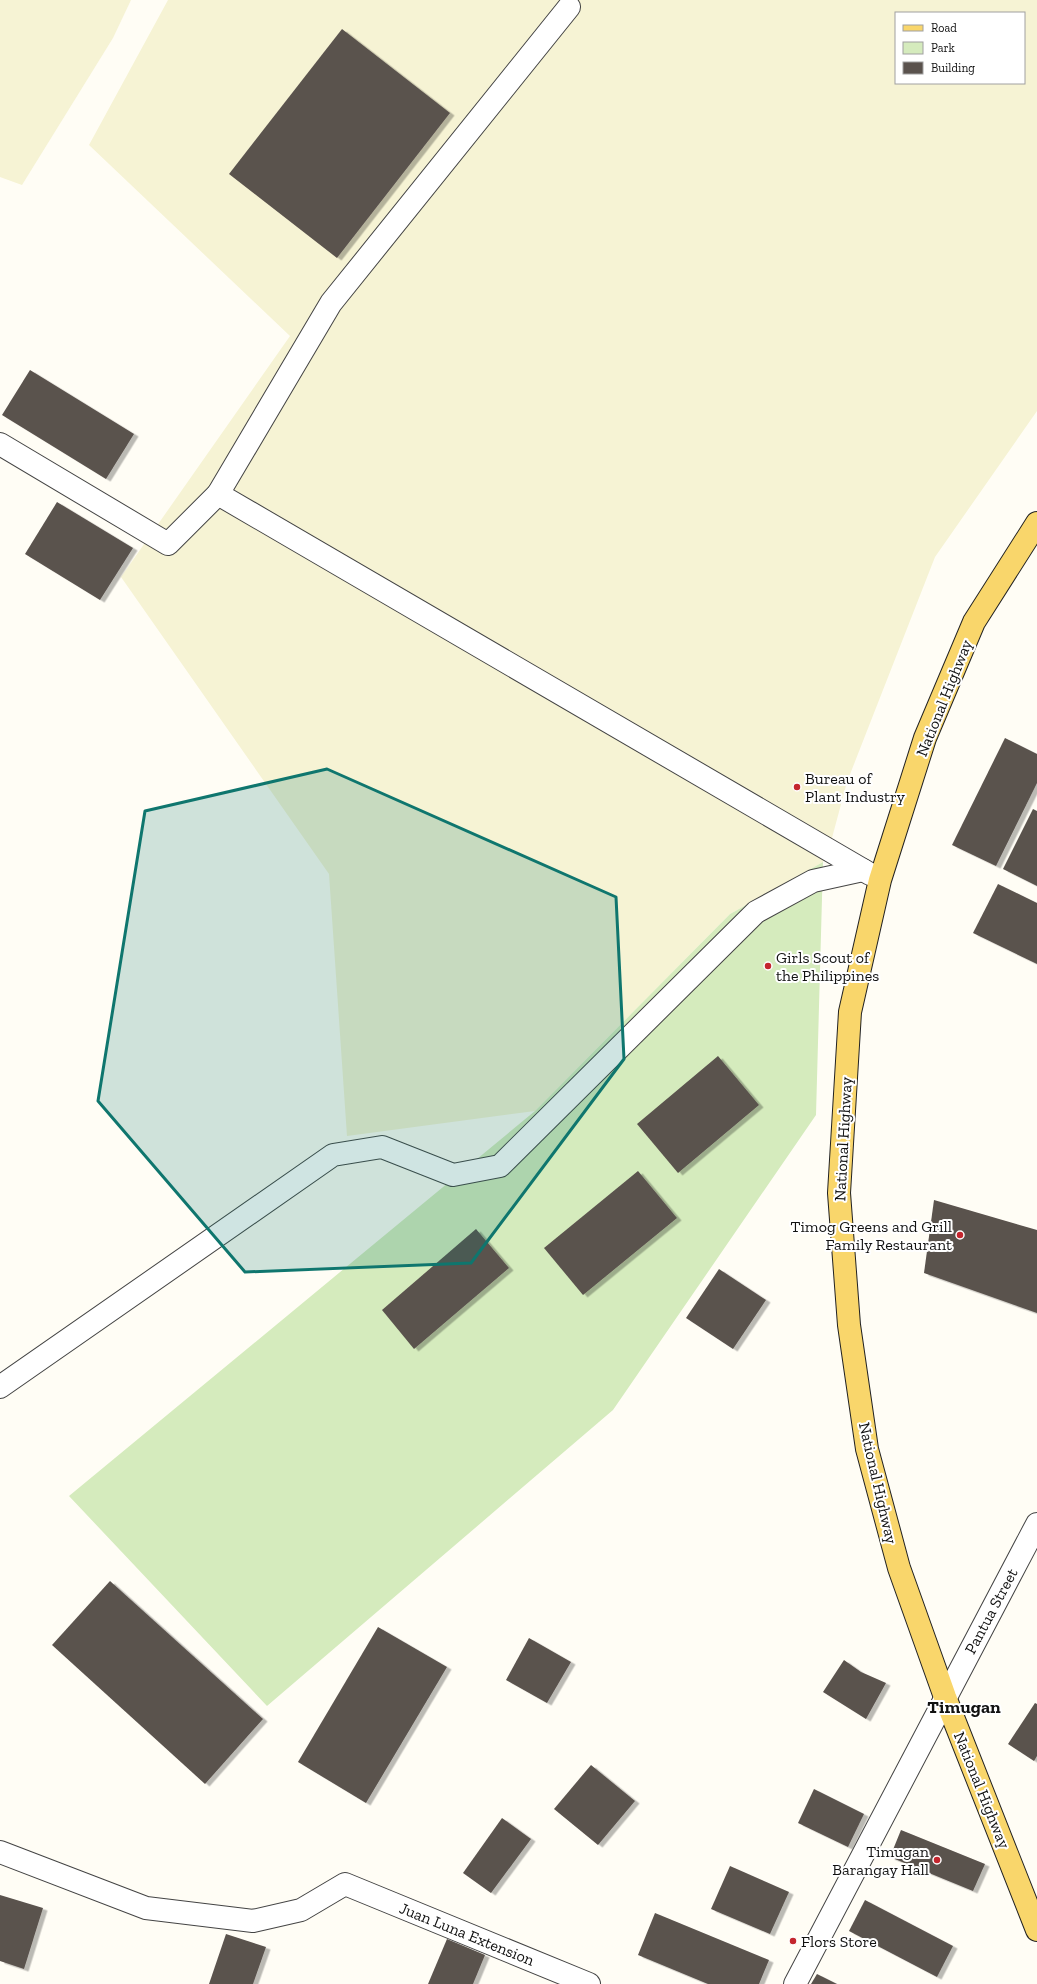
<svg xmlns="http://www.w3.org/2000/svg" width="1037" height="1984" font-family="'Zilla Slab',serif">
<defs>
<filter id="shadow"><feDropShadow dx="4.5" dy="2.5" stdDeviation="0" flood-color="#0004"/></filter>
</defs>
<rect width="100%" height="100%" fill="#fffdf5"/>
<!-- farmland -->
<g fill="#f6f3d4" fill-rule="evenodd">
<polygon points="0,0 131,0 113,38 22,185 0,177"/>
<path d="M168,0h869v411l-102,146 -88,225 -18,67 -6,13 -93,52 -195,197 -188,25 -18,-262 -208,-297 169,-241 -201,-191zM896,13h128v70h-128z"/>
</g>
<!-- green -->
<polygon fill="#d5ebbd" points="823,862 816,1115 613,1410 267,1706 69,1496 535,1111 730,914"/>
<!-- building -->
<g fill="#5a524d" filter="url(#shadow)">
<polygon points="342,29 450,113 337,258 229,174"/>
<polygon points="30,370 134,434 106,479 2,415"/>
<polygon points="57,502 133,548 100,600 25,554"/>
<polygon points="1005,738 1037,754 1037,783 996,866 952,845"/>
<polygon points="1033,809 1037,811 1037,886 1003,869"/>
<polygon points="998,884 1037,903 1037,964 973,933"/>
<polygon points="718,1056 759,1105 678,1173 637,1124"/>
<polygon points="638,1171 677,1218 583,1295 544,1248"/>
<polygon points="934,1200 1037,1230 1037,1313 924,1273"/>
<polygon points="476,1229 509,1268 414,1349 382,1310"/>
<polygon points="719,1269 766,1300 733,1349 686,1318"/>
<polygon points="110,1581 263,1719 205,1784 52,1645"/>
<polygon points="378,1627 447,1667 366,1803 298,1762"/>
<polygon points="529,1638 571,1662 547,1703 506,1680"/>
<polygon points="844,1660 861,1672 886,1683 866,1719 823,1692"/>
<polygon points="1035,1703 1037,1704 1037,1756 1034,1761 1008,1744"/>
<polygon points="591,1765 635,1801 598,1845 554,1809"/>
<polygon points="814,1789 864,1814 848,1847 798,1823"/>
<polygon points="502,1818 531,1839 491,1893 463,1873"/>
<polygon points="901,1830 985,1864 973,1891 890,1857"/>
<polygon points="730,1866 789,1892 770,1934 711,1909"/>
<polygon points="0,1895 43,1908 24,1969 0,1961"/>
<polygon points="865,1900 953,1946 937,1977 849,1931"/>
<polygon points="655,1913 769,1960 759,1984 708,1984 638,1955"/>
<polygon points="226,1934 266,1947 253,1984 209,1984"/>
<polygon points="447,1939 485,1955 473,1984 428,1984"/>
<polygon points="817,1974 837,1984 811,1984"/>
</g>
<g fill="none" stroke-linecap="round" stroke-linejoin="round">
<!-- minor casing -->
<g stroke="#444" stroke-width="24">
<g id="minor">
<polyline points="0,444 168,544 218,494 331,303 569,7"/>
<polyline points="218,494 870,874"/>
<polyline points="0,1387 333,1155 382,1147 453,1175 500,1166 756,912 813,881 863,870"/>
<polyline points="0,1852 146,1908 253,1921 301,1910 345,1884 589,1984"/>
<polyline points="795,1984 1037,1524"/>
</g>
</g>
<!-- major casing -->
<g stroke="#222" stroke-width="24">
<polyline id="major" points="1037,523 974,622 925,738 880,880 850,1012 839,1193 849,1325 867,1449 899,1568 945,1697 1037,1930"/>
</g>
<!-- minor -->
<use href="#minor" stroke="#fff" stroke-width="22"/>
<!-- major -->
<use href="#major" stroke="#f9d66b" stroke-width="22"/>
</g>
<!-- marked area -->
<path fill="#0f766e" fill-opacity="0.2" stroke="#0f766e" stroke-width="3" stroke-linejoin="round" d="M327,769l289,128 8,162 -153,204 -226,9 -147,-171 47,-290z"/>
<!-- markers -->
<g fill="#c4262e" stroke="#fff" stroke-width="1.5">
<circle cx="797" cy="787" r="4"/>
<circle cx="768" cy="966" r="4"/>
<circle cx="960" cy="1235" r="4"/>
<circle cx="937" cy="1860" r="4"/>
<circle cx="793" cy="1941" r="4"/>
</g>
<g text-anchor="middle" dominant-baseline="central" stroke-width="4" stroke-linejoin="round" paint-order="stroke">
<!-- street labels -->
<g font-size="16" fill="#111" stroke="#fff">
<text transform="translate(944 698) rotate(-68)">National Highway</text>
<text transform="translate(843 1139) rotate(-87)">National Highway</text>
<text transform="translate(878 1483) rotate(77)">National Highway</text>
<text transform="translate(991 1611) rotate(-62)">Pantua Street</text>
<text transform="translate(982 1790) rotate(68)">National Highway</text>
<text transform="translate(467 1934) rotate(22)">Juan Luna Extension</text>
</g>
<!-- poi labels -->
<g font-size="16" fill="#111" stroke="#fff" text-anchor="start">
<text x="805" y="778">Bureau of<tspan x="805" dy="18">Plant Industry</tspan></text>
<text x="776" y="957">Girls Scout of<tspan x="776" dy="18">the Philippines</tspan></text>
<text x="952" y="1226" text-anchor="end">Timog Greens and Grill<tspan x="952" dy="18">Family Restaurant</tspan></text>
<text x="929" y="1851" text-anchor="end">Timugan<tspan x="929" dy="18">Barangay Hall</tspan></text>
<text x="801" y="1941">Flors Store</text>
</g>
<!-- quarter labels -->
<g font-size="18" font-weight="bold" fill="#111" stroke="#fff">
<text x="964" y="1707">Timugan</text>
</g>
</g>
<!-- legend -->
<rect x="895" y="12" width="130" height="72" fill="#ffffff" stroke="#a0a0a0"/>
<rect x="903" y="25" width="20" height="6" fill="#f9d66b" stroke="#a0a0a0"/>
<text x="931" y="32" font-size="12" fill="#111111">Road</text>
<rect x="903" y="42" width="20" height="12" fill="#d5ebbd" stroke="#a0a0a0"/>
<text x="931" y="52" font-size="12" fill="#111111">Park</text>
<rect x="903" y="62" width="20" height="12" fill="#5a524d" stroke="#a0a0a0"/>
<text x="931" y="72" font-size="12" fill="#111111">Building</text>
</svg>
